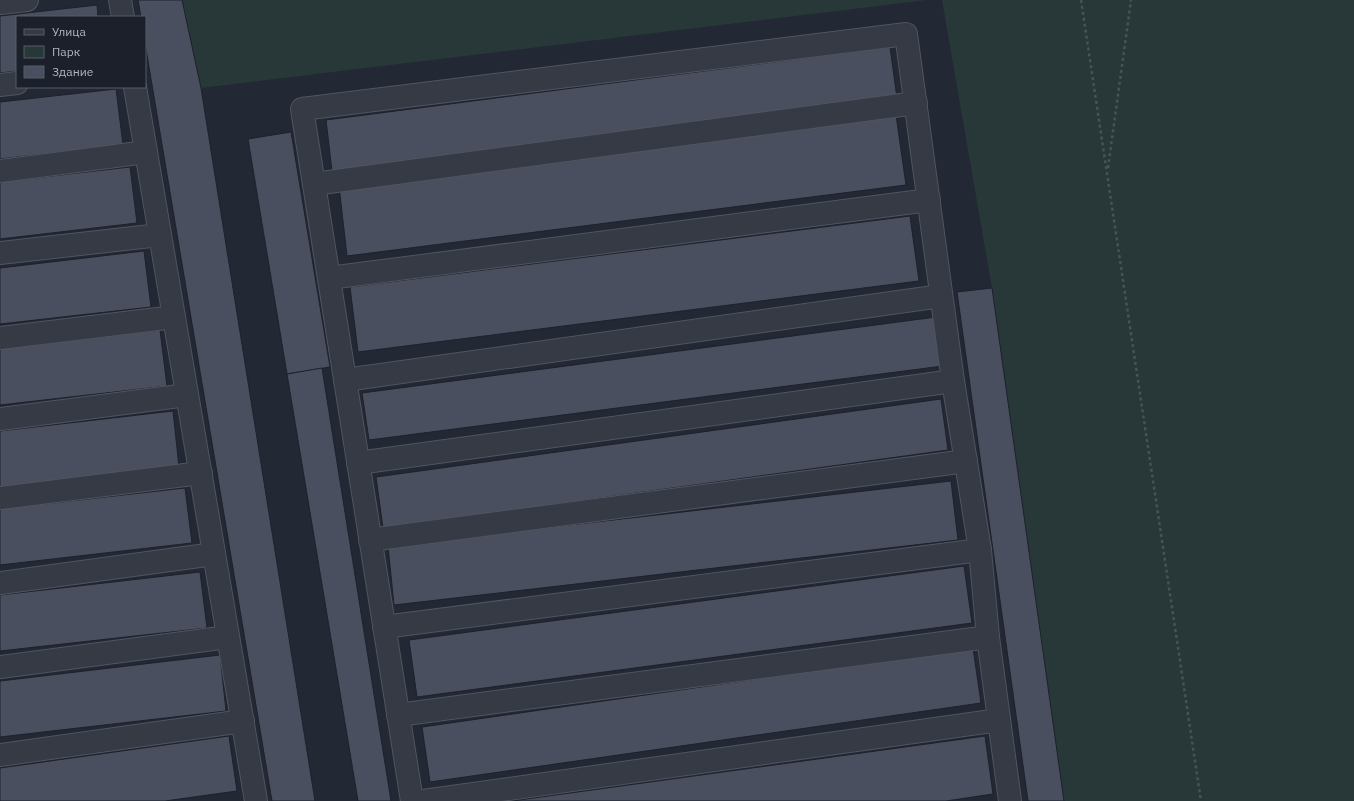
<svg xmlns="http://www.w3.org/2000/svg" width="1354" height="801" font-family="'IBM Plex Sans',sans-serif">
<rect width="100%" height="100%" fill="#222834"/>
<!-- green -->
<g fill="#283839">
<polygon points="182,0 927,0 201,88"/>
<polygon points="942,0 1354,0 1354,801 1064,801 992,288"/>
</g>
<!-- building -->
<g fill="#494f5e" stroke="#1d222c">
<polygon points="138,0 182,0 201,88 315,801 272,801 145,43 145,17 141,17"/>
<polygon points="97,5 98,17 17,17 17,71 0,73 0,16"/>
<polygon points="890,47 897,98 332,171 326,120"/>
<polygon points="116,89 123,145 0,159 0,102"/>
<polygon points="896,115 906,185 347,256 339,186"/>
<polygon points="291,132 330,367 287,374 248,139"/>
<polygon points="130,167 137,223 0,239 0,182"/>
<polygon points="910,216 919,281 358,352 350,287"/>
<polygon points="144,251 151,307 0,324 0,268"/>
<polygon points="992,288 1064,801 1028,801 957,292"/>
<polygon points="936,317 943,366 369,440 362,393"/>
<polygon points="160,330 167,386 0,405 0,349"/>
<polygon points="322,368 391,801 358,801 287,374"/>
<polygon points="941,399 948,450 383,528 376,477"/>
<polygon points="173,411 179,467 0,488 0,431"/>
<polygon points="951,481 958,540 394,605 388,546"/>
<polygon points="185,488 192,543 0,565 0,509"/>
<polygon points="964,566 972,623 417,697 409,640"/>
<polygon points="200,572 207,628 0,651 0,595"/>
<polygon points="973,648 981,703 430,782 422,727"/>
<polygon points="220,655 226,711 0,737 0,681"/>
<polygon points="229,736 237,791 165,801 0,801 0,768"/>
<polygon points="985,736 993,794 946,801 512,801"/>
</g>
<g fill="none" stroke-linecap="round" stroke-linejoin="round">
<!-- minor casing -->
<g stroke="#505560" stroke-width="24">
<g id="minor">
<polyline points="120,0 123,17"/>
<polyline points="0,3 27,0"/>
<polyline points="0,85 17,83"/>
<polyline points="135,87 256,801"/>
<polyline points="0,171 146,152"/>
<polyline points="314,184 916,103"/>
<polyline points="0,253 160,235"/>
<polyline points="329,278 929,200"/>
<polyline points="0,338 174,317"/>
<polyline points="345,380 941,296"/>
<polyline points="0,419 187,395"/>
<polyline points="358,463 953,381"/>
<polyline points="0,498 201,473"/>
<polyline points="370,540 966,461"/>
<polyline points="0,583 214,554"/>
<polyline points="384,627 980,550"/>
<polyline points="0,667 228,637"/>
<polyline points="398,715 988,637"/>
<polyline points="0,755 243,721"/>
<polyline points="412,801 302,109 906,34 953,381 980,550 988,637 1010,801"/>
<polyline points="423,801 999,720"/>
</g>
</g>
<!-- path -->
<g stroke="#465357" stroke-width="2.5" stroke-dasharray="3 3" stroke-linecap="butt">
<polyline points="1081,0 1201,801"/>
<polyline points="1108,168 1131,0"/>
</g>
<!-- minor -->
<use href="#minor" stroke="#353a45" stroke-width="22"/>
</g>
<!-- legend -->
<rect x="16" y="16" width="130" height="72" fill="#1b202a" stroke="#575c67"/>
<rect x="24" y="29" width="20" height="6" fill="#353a45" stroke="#575c67"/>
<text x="52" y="36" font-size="12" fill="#b0b5c2">Улица</text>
<rect x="24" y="46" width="20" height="12" fill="#283839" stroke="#575c67"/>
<text x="52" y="56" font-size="12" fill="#b0b5c2">Парк</text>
<rect x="24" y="66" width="20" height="12" fill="#494f5e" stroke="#575c67"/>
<text x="52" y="76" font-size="12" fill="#b0b5c2">Здание</text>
</svg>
